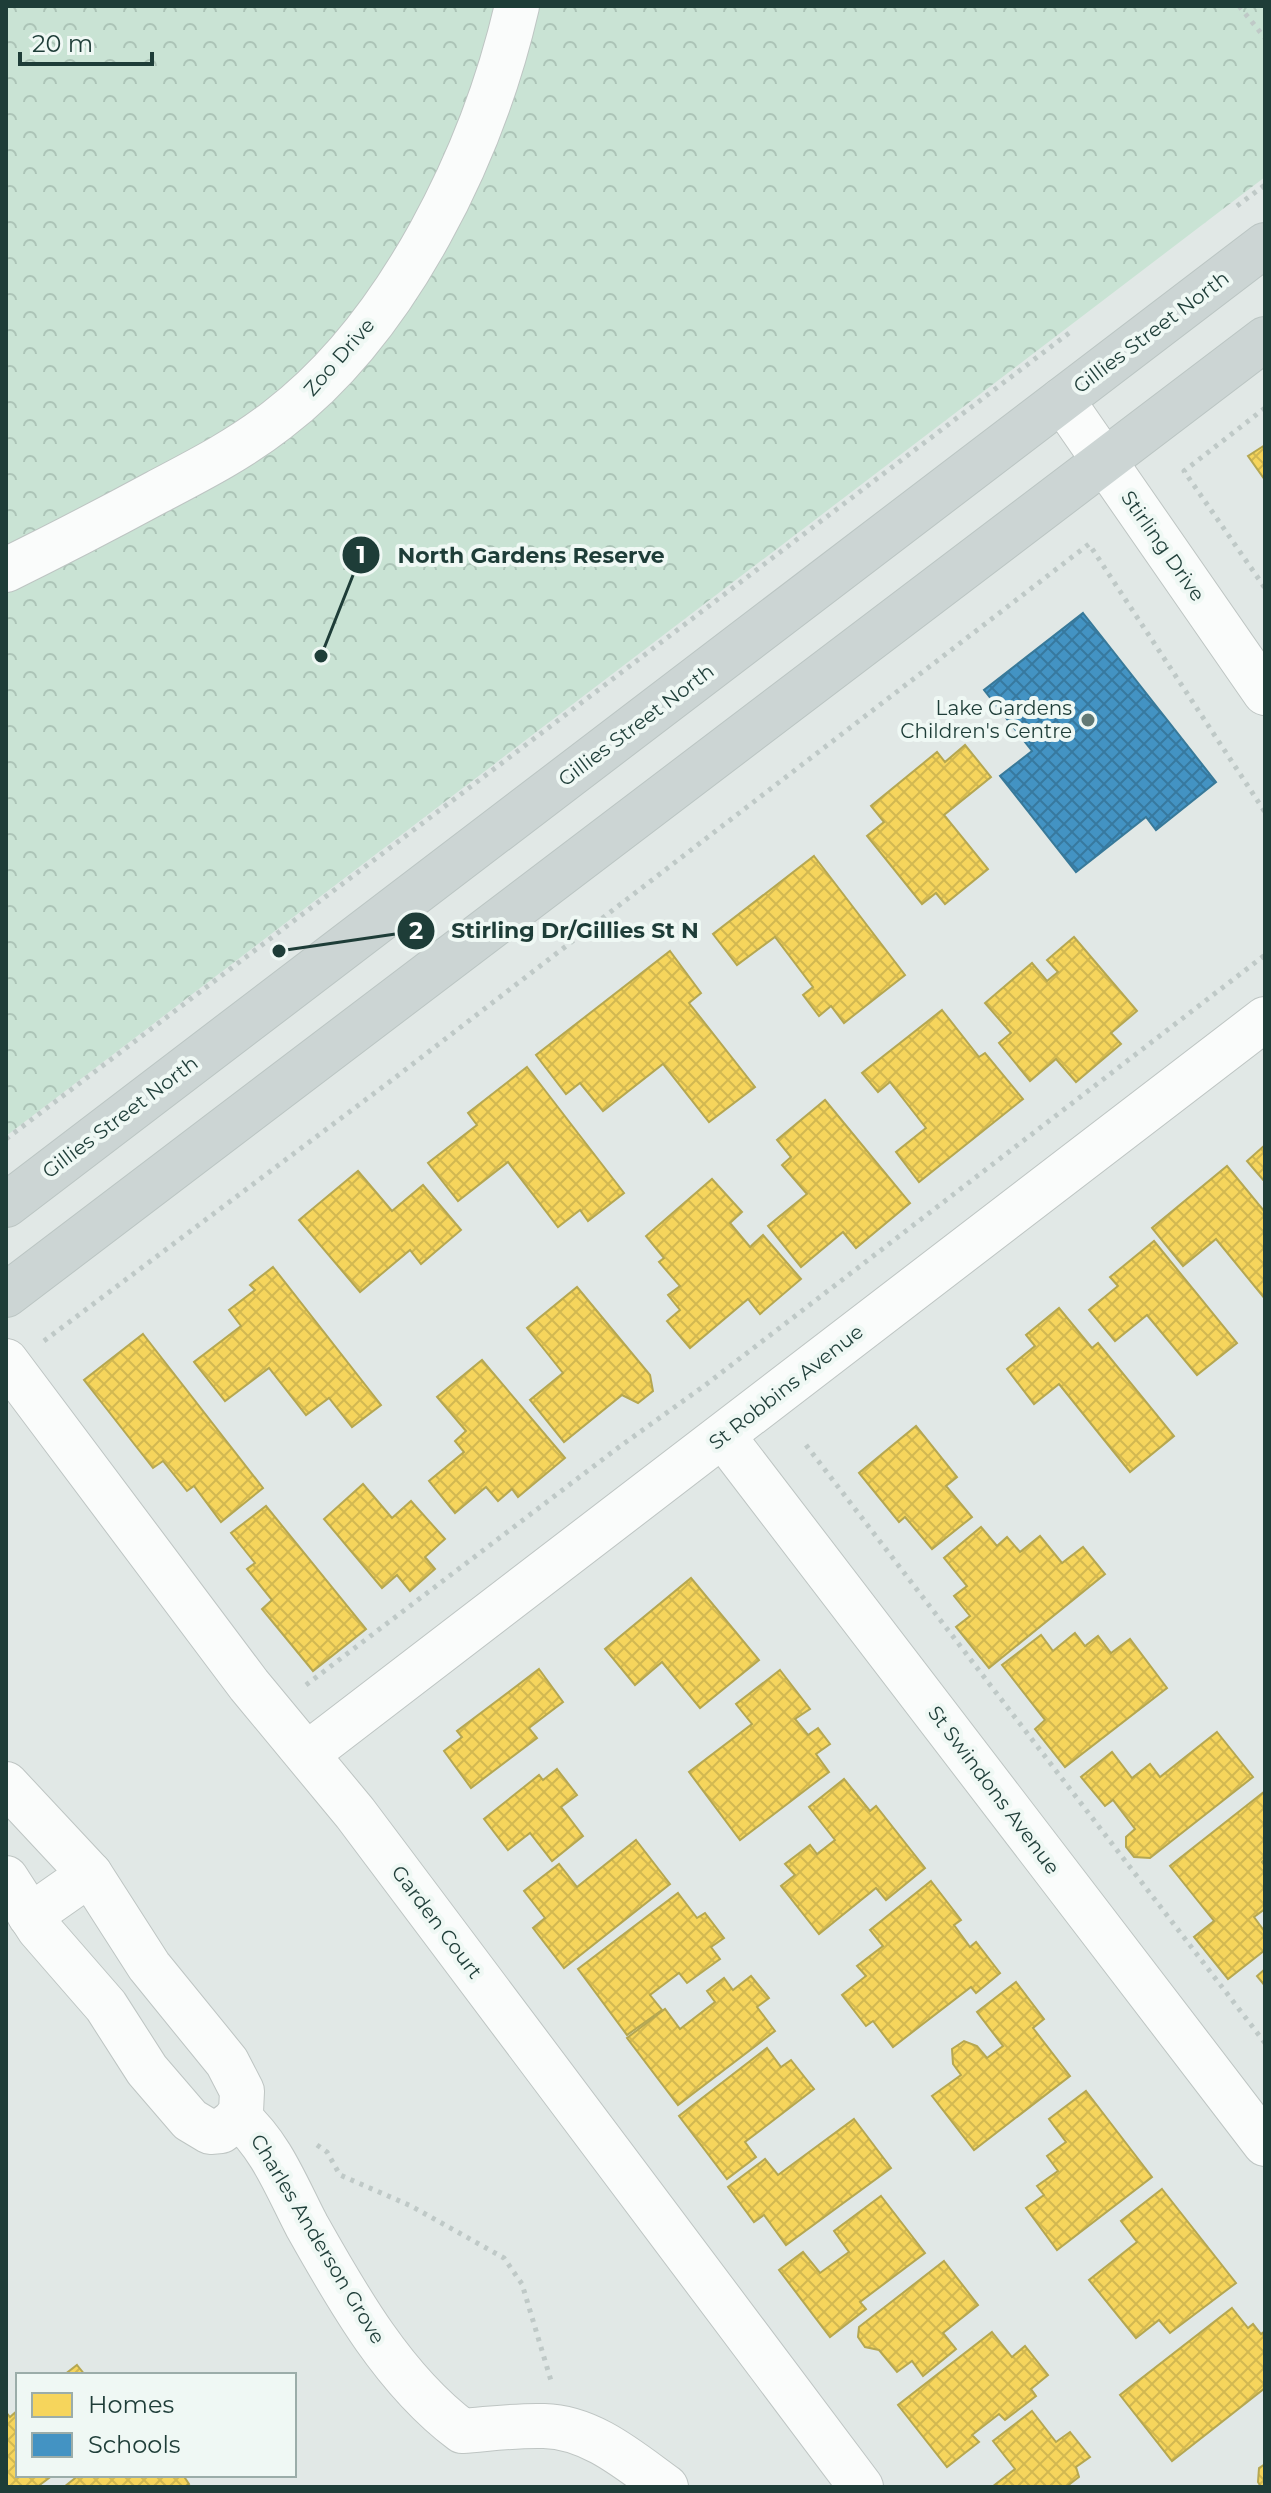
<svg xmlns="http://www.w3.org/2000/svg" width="1271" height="2493" font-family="Montserrat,sans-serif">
<defs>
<pattern id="park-crowns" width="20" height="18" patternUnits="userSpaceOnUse" patternTransform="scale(2)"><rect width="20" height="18" fill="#c9e3d4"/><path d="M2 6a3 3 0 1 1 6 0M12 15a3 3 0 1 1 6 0" fill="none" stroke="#acc4b7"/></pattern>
<pattern id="homes-cross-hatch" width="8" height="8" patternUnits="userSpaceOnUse" patternTransform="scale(2)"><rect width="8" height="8" fill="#f6d55c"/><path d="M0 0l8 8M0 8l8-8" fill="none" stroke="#d2b851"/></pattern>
<pattern id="schools-cross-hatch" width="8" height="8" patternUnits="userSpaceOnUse" patternTransform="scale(2)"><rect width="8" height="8" fill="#4393c3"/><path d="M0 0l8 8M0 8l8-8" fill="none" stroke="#37799f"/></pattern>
</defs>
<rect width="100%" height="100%" fill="#e1e8e6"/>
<!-- park -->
<polygon fill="url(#park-crowns)" points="6,6 1265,6 1265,177 6,1136"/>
<!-- homes -->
<g fill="url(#homes-cross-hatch)" stroke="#b5a751" stroke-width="2">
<polygon points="1265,445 1265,480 1248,456"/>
<polygon points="965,745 991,777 944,815 988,869 945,904 936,893 922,904 867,836 884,822 871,806 937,752 945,762"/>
<polygon points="814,856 905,975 844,1023 831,1006 819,1016 803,995 813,987 775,937 737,965 713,934"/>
<polygon points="1074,937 1137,1011 1111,1033 1121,1044 1076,1082 1056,1059 1030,1081 999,1043 1011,1033 985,1003 1032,963 1047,981 1058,972 1047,960"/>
<polygon points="670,951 701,993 689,1003 755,1087 709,1122 663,1064 603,1111 580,1083 566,1094 536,1055"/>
<polygon points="942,1010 979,1057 985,1053 1023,1099 919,1182 896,1152 926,1128 890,1082 878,1092 862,1073"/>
<polygon points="527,1067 624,1193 588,1221 580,1210 558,1227 508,1162 458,1201 428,1163 477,1125 468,1113"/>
<polygon points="825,1100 910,1203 856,1248 843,1232 801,1267 768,1226 807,1194 782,1165 791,1157 777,1140"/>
<polygon points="1265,1145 1265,1182 1247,1161"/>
<polygon points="1227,1166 1265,1212 1265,1299 1216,1239 1183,1266 1152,1228"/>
<polygon points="358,1171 392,1211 423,1185 461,1230 421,1264 410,1250 360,1292 299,1220"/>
<polygon points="712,1179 742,1212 730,1223 750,1247 763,1235 801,1279 760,1314 748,1299 690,1348 667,1321 680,1310 668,1295 680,1286 659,1262 664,1258 646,1236"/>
<polygon points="1154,1241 1237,1343 1197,1375 1147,1315 1115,1341 1089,1310 1118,1286 1110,1277"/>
<polygon points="273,1267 381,1405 352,1427 329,1398 306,1415 269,1368 225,1401 194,1362 241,1326 229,1310 255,1290 250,1285"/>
<polygon points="577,1287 650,1375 653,1391 638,1403 622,1395 564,1442 530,1400 563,1373 527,1328"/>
<polygon points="1059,1308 1092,1348 1098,1343 1174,1436 1130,1472 1059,1384 1034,1404 1007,1369 1035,1346 1026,1335"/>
<polygon points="143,1334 263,1488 221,1522 194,1486 187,1491 163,1461 153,1468 84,1380"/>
<polygon points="482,1360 565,1458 518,1497 512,1489 498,1501 486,1487 455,1513 429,1481 464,1452 455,1441 466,1431 437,1397"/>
<polygon points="916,1426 957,1477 946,1486 972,1517 932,1549 905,1517 899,1522 859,1473"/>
<polygon points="363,1484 392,1518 411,1501 445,1539 425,1557 435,1569 410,1591 397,1575 382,1588 324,1519"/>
<polygon points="266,1506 366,1629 313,1671 262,1609 272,1600 247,1569 255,1563 231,1533"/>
<polygon points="981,1527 997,1546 1007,1537 1020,1552 1040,1536 1062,1563 1083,1547 1105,1574 989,1668 956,1627 970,1616 954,1596 967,1586 944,1558"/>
<polygon points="691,1578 759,1660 700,1708 662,1662 635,1685 605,1649"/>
<polygon points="1075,1633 1085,1646 1098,1636 1111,1653 1130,1639 1167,1688 1065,1767 1035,1729 1045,1720 1002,1665 1041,1635 1053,1651"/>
<polygon points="539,1669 563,1702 529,1728 537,1738 471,1788 444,1751 462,1737 457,1731"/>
<polygon points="780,1670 810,1709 795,1719 808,1735 818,1728 830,1744 816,1754 829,1772 740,1840 689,1772 752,1724 736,1704"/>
<polygon points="1217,1732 1253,1777 1150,1858 1134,1857 1126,1847 1126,1837 1135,1829 1113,1800 1105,1806 1081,1777 1112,1752 1132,1778 1150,1764 1160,1777"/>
<polygon points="557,1769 577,1795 561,1807 583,1836 552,1861 530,1833 508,1850 484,1819 539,1775 543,1780"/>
<polygon points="844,1779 870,1811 876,1806 925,1868 886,1900 876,1888 819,1934 781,1886 795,1875 785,1864 810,1845 817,1854 835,1840 809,1807"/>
<polygon points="1265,1791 1265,1859 1262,1862 1265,1866 1265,1909 1254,1917 1265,1932 1265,1950 1228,1979 1194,1937 1214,1921 1170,1866"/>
<polygon points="636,1840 670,1884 564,1968 533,1928 545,1918 524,1891 559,1864 577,1887"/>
<polygon points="931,1881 961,1920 954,1925 970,1947 976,1942 1000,1973 976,1993 971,1987 893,2047 873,2021 866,2026 842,1995 866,1976 857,1966 883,1946 870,1930"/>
<polygon points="678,1893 697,1918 705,1913 724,1938 711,1947 720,1959 687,1983 679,1973 650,1995 662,2010 627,2035 578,1969"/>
<polygon points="1265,1969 1265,1986 1257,1976"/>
<polygon points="751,1976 769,1998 757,2007 775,2031 678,2105 627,2038 665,2009 680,2029 715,2002 707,1991 724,1978 733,1990"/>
<polygon points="1016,1982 1044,2019 1033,2028 1070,2076 974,2150 932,2096 961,2075 953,2064 952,2049 964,2041 977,2046 987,2058 1003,2046 977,2012"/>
<polygon points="767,2048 781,2067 791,2060 814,2089 745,2142 756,2157 727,2179 679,2116"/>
<polygon points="1086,2091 1152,2177 1057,2250 1026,2208 1044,2195 1037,2186 1058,2171 1047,2156 1066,2142 1049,2119"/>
<polygon points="854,2119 891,2168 786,2245 764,2215 754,2222 728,2187 765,2159 778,2175"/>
<polygon points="1162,2189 1236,2283 1170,2333 1159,2320 1136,2338 1089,2280 1137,2242 1121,2221"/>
<polygon points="881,2196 925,2253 860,2302 866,2309 830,2337 779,2270 803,2252 820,2273 849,2252 834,2231"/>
<polygon points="944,2261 978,2305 943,2333 956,2349 923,2376 912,2361 897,2372 879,2350 865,2347 858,2337 859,2327"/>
<polygon points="1232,2308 1248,2328 1253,2324 1261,2334 1265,2331 1265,2388 1172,2461 1120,2395"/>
<polygon points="992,2332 1012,2357 1025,2346 1048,2375 1031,2389 1036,2396 1005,2420 999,2414 972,2435 979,2442 947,2467 898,2405"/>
<polygon points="77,2365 85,2375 64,2375"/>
<polygon points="18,2410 18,2475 53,2475 37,2487 6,2487 6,2412 10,2417"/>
<polygon points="1032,2411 1056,2442 1070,2432 1090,2457 1076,2467 1079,2477 1066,2487 992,2487 1015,2469 993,2441"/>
<polygon points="1265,2464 1265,2487 1261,2487 1258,2482 1259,2468"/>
<polygon points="79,2475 183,2475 189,2484 185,2487 64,2487"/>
</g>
<!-- schools -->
<polygon fill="url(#schools-cross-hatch)" stroke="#387999" stroke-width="2" points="1083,613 1216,782 1156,830 1146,817 1076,872 1000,776 1032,751 984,690"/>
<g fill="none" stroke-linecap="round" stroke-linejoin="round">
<!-- minor casing -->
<g stroke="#bec5c3" stroke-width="46">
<g id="minor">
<polyline points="1062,400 1265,693"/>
<path d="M6,570c51,-25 101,-51 151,-78 42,-22 83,-43 120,-72 122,-93 206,-267 240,-414"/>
<polyline points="6,1361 249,1685 355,1813 861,2487"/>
<polyline points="723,1436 1265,2144"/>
<polyline points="307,1754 1265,1019"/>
<polyline points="6,1784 90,1874 149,1966 227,2062 242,2091 241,2112 233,2122 221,2131 210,2132 190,2120 147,2070 106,2006 39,1929 6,1878"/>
<polyline points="30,1916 90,1874"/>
<path d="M238,2117c33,28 49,71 69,109 41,73 87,154 155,205 27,-2 55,-6 82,-5 47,1 86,35 122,61"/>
</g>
</g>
<!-- major casing -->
<g stroke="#bbc5c3" stroke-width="46">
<g id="major">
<polyline points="6,1205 1265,245"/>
<polyline points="6,1295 1265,339"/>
</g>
</g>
<!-- path -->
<g stroke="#bfc9c7" stroke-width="5" stroke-dasharray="4 6" stroke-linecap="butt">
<polyline points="1239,6 1265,38"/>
<polyline points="1237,206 1265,185"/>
<polyline points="1265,408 1184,471 1265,588"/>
<polyline points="6,1139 1073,330"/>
<polyline points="44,1341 388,1083 1089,544 1265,812"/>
<polyline points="806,1445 1265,2043"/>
<polyline points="306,1685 619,1447 704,1386 1265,955"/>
<polyline points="317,2145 327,2152 340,2175 411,2206 504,2258 522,2284 552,2384"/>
</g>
<!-- minor -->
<use href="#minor" stroke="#fafcfb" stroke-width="44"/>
<!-- major -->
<use href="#major" stroke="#ccd5d4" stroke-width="44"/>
</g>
<!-- markers -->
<circle fill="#627975" stroke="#eff8f4" stroke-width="3" cx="1088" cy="720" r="8"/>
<g text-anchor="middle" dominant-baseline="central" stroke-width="8" stroke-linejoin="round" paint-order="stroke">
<!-- street labels -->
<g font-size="20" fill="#1e3d38" stroke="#eff8f4">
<text transform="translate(1151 332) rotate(-37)">Gillies Street North</text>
<text transform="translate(339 357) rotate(-49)">Zoo Drive</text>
<text transform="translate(1163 546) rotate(55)">Stirling Drive</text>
<text transform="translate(636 725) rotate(-37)">Gillies Street North</text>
<text transform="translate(120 1117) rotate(-37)">Gillies Street North</text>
<text transform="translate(786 1387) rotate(-38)">St Robbins Avenue</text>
<text transform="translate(994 1790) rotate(53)">St Swindons Avenue</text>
<text transform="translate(437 1922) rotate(53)">Garden Court</text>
<text transform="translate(318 2239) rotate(59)">Charles Anderson Grove</text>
</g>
<!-- poi labels -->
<g font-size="20" fill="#1e3d38" stroke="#eff8f4" text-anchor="end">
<text x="1072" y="708">Lake Gardens<tspan x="1072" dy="23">Children's Centre</tspan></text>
</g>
</g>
<!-- callouts -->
<path fill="none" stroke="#1e3d38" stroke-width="3" d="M321 656L361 555M279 951L416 931"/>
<g fill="#1e3d38" stroke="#eff8f4" stroke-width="3">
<circle cx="321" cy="656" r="8"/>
<circle cx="279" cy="951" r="8"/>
<circle cx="361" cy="555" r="20"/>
<circle cx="416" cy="931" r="20"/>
</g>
<g font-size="24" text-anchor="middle" font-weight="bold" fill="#fff">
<text x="361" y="563">1</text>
<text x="416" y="939">2</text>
</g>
<g font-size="22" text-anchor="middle" font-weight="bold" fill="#1e3d38" stroke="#eff8f4" stroke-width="8" stroke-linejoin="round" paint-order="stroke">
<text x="531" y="563">North Gardens Reserve</text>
<text x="575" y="938">Stirling Dr/Gillies St N</text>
</g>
<!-- border -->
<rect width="1271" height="2493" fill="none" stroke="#1e3d38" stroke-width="16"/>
<!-- legend -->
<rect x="16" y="2373" width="280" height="104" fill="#eff8f4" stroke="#9bada9" stroke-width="2"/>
<rect x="32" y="2393" width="40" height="24" fill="#f6d55c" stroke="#9bada9" stroke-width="2"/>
<text x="88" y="2413" font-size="24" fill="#1e3d38">Homes</text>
<rect x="32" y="2433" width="40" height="24" fill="#4393c3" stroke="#9bada9" stroke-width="2"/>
<text x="88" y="2453" font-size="24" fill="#1e3d38">Schools</text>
<!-- scale -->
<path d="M20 52v12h132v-12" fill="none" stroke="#1e3d38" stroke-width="4"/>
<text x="32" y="52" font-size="24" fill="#1e3d38" stroke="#eff8f4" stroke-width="6" paint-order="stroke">20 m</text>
</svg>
